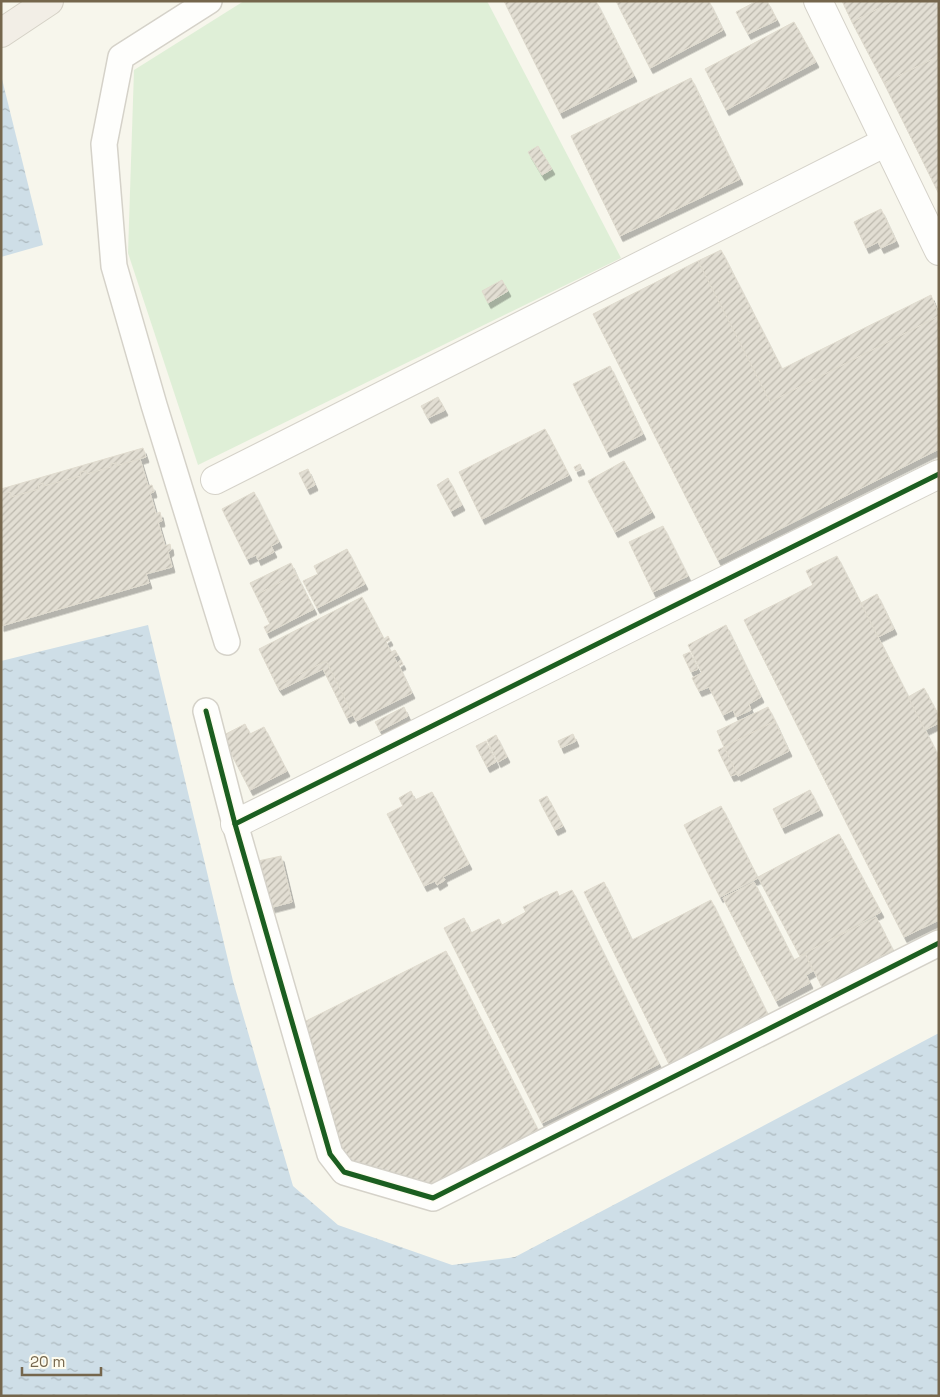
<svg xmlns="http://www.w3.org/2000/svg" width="940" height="1397" font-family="'Space Grotesk',sans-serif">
<defs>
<pattern id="water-ripples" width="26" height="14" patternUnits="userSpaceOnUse" patternTransform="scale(1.25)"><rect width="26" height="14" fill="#cedee7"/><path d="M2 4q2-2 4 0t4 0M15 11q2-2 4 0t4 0" fill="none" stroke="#acb8bd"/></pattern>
<pattern id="building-hatch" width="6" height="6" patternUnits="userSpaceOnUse" patternTransform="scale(1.25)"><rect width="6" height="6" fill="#e2ded3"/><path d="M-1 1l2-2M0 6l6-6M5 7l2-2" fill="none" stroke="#bcb8ad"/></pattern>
<filter id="shadow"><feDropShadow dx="3" dy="5.5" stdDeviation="0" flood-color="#0004"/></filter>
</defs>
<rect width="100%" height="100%" fill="#f7f6ec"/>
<!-- park -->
<polygon fill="#dfefd7" points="244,1 487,1 621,258 198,465 128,253 134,70"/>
<!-- water -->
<g fill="url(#water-ripples)">
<polygon points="1,75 43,245 1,257"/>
<polygon points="148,625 233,981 293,1186 338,1225 452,1265 515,1257 939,1033 939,1396 1,1396 1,661"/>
</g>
<!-- building -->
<g fill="url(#building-hatch)" stroke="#e0dbce" filter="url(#shadow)">
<polygon points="504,1 596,1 634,76 560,113"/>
<polygon points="616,1 709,1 723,30 650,68"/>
<polygon points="757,1 767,1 777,20 748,34 736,12"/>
<polygon points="842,1 893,1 852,22"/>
<polygon points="893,1 939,1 939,56 884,83 852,22"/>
<polygon points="794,22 816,62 726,110 705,69"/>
<polygon points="939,56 939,194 884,83"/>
<polygon points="691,78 740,179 620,236 571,136"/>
<polygon points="538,146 552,169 542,175 528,152"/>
<polygon points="881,209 896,241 881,248 878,242 866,248 854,222"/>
<polygon points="721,250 782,369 931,295 939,316 770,402 698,261"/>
<polygon points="698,261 770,402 939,316 939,449 718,560 593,314"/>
<polygon points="502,280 508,291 488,303 482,291"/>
<polygon points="610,366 643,434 607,452 573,384"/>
<polygon points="438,397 445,410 428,418 421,406"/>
<polygon points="545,429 569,475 482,519 459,472"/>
<polygon points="143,448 146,457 116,466 116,463 111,464 111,467 87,474 86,471 80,472 81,476 44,486 43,483 38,485 39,489 11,497 10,492 1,495 1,489"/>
<polygon points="140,459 148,486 152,485 154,492 150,493 156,514 160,512 162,521 158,522 165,546 170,544 171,550 168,552 172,567 146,574 149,583 1,626 1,495 10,492 11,497 39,489 38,485 43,483 44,486 81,476 80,472 86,471 87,474 111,467 111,464 116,463 116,466"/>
<polygon points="624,461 652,512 615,532 588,481"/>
<polygon points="580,464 582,469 576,471 574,467"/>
<polygon points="308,469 315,485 307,489 299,473"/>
<polygon points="448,478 462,505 451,511 437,485"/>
<polygon points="254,492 279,542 271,546 274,552 258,560 256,555 247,559 222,509"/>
<polygon points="663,526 688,576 653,592 629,542"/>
<polygon points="347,549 365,584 317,608 303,581 318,574 314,566"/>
<polygon points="837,556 939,757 939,920 904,937 744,620 813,585 806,571"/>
<polygon points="291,563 296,574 256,595 250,583"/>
<polygon points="296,574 314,609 267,633 264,627 270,624 256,595"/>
<polygon points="877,594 894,629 878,637 861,603"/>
<polygon points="362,597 384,639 388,636 390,640 386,642 391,652 395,650 398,655 394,657 397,663 401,660 403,664 399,666 412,693 356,721 326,661 277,686 259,649"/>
<polygon points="726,625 761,697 749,704 751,710 736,717 733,710 723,715 709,687 699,691 692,678 702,673 688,645"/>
<polygon points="690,652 698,669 691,672 683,655"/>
<polygon points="326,661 353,715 347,718 323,669 280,690 277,686"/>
<polygon points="924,688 939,716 939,723 925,730 908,697"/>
<polygon points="404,707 408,716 380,731 375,722"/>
<polygon points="768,707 775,721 724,747 717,731"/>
<polygon points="775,721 789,751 738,776 724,747"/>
<polygon points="245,724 250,734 264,727 287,771 250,790 222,736"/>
<polygon points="573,734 576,741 561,748 558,741"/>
<polygon points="496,735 507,757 498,762 487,740"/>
<polygon points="486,741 496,762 487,767 476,746"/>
<polygon points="724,747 737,774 731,776 718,750"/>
<polygon points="810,790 820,810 782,828 773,809"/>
<polygon points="411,791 415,800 432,792 469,864 443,877 445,880 437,885 435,881 424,886 387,814 403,806 399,798"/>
<polygon points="547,796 563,826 555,830 539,800"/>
<polygon points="721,806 758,878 720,897 684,825"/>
<polygon points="839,834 881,912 800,956 758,877"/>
<polygon points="281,856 292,902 269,908 258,861"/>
<polygon points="604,882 632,940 711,900 768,1015 669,1064 584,892"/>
<polygon points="754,882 794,960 805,954 813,971 806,975 810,983 776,1001 723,898"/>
<polygon points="572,890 659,1064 542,1123 444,928 464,918 471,933 499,919 502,925 526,912 523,907 557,891 559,896"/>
<polygon points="876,917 893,950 822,987 805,953"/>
<polygon points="446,951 538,1130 428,1188 338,1161 300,1024"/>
</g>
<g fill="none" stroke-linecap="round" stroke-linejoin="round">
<!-- minor casing -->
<g stroke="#d5d2c9" stroke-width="28">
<g id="minor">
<polyline points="209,1 121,57 104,144 114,266 154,405 227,642"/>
<polyline points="206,711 235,824 330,1154 344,1172 433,1198 939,943"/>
</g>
</g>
<!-- tertiary casing -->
<g stroke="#d5d2c9" stroke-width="30">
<g id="tertiary">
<polyline points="818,1 939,251"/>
<polyline points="215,480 886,142"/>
<polyline points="235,824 939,474"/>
</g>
</g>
<!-- trunk casing -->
<g stroke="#d5d1c6" stroke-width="30">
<polyline id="trunk" points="1,33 49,1"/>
</g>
<!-- minor -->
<use href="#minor" stroke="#fefefc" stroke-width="25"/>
<!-- tertiary -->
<use href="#tertiary" stroke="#fefefc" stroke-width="28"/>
<!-- trunk -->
<use href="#trunk" stroke="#f2eee6" stroke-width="28"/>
<!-- cycleway casing -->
<g stroke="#fefcee" stroke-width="8">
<g id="cycleway">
<polyline points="206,711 235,824 330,1154 344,1172 433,1198 939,943"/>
<polyline points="235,824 939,474"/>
</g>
</g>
<!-- cycleway -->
<use href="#cycleway" stroke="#1b5e20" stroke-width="5"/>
</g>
<!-- border -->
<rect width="940" height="1397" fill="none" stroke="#75664c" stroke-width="5"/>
<!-- scale -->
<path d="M22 1367v8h79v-8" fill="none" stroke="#75664c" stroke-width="2.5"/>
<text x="30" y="1367" font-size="15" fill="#75664c" stroke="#fefcee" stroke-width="4" paint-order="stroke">20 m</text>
</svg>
